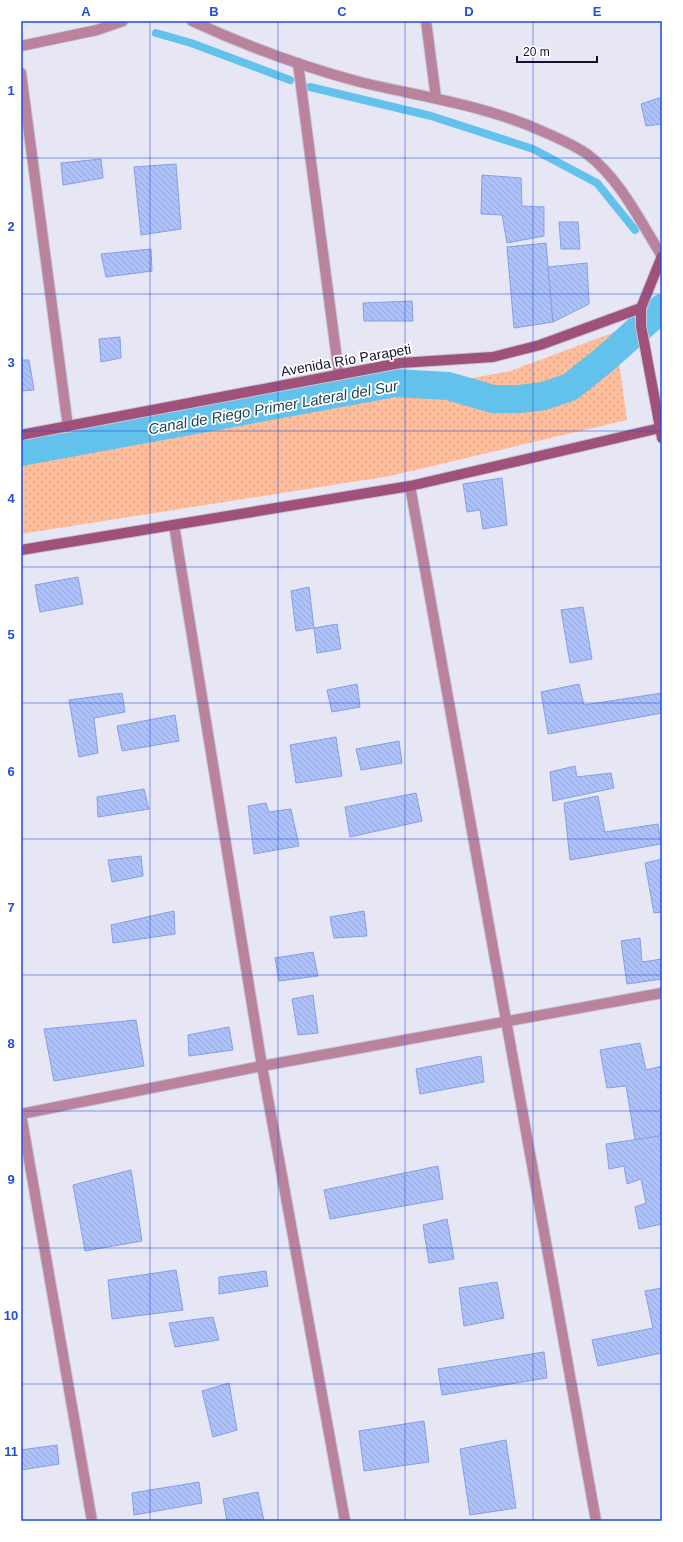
<svg xmlns="http://www.w3.org/2000/svg" width="683" height="1542" font-family="Arial,sans-serif">
<defs>
<pattern id="park-dots" width="8" height="8" patternUnits="userSpaceOnUse"><rect width="8" height="8" fill="#ffbe9b"/><path d="M2 2h.1M6 6h.1" fill="none" stroke="#daa286" stroke-width="1.8" stroke-linecap="round"/></pattern>
<pattern id="building-back-hatch" width="6" height="6" patternUnits="userSpaceOnUse"><rect width="6" height="6" fill="#adc2fb"/><path d="M-1 5l2 2M0 0l6 6M5-1l2 2" fill="none" stroke="#94a6d7"/></pattern>
</defs>
<rect width="100%" height="100%" fill="#e7e6f5"/>
<!-- park -->
<polygon fill="url(#park-dots)" points="615,332 627,420 390,476 21,534 21,443 390,375 473,378 510,371"/>
<g fill="none" stroke-linecap="round" stroke-linejoin="round">
<!-- stream -->
<g stroke="#63c2eb" stroke-width="8">
<polyline points="156,33 191,43 290,80"/>
<polyline points="310,87 431,116 533,149 597,183 635,230"/>
</g>
<!-- canal -->
<polyline stroke="#63c2eb" stroke-width="28" points="21,452 395,383 448,386 493,399 519,399 544,396 570,387 604,360 662,308"/>
</g>
<!-- building -->
<g fill="url(#building-back-hatch)" stroke="#869ee3">
<polygon points="662,97 662,124 646,126 641,104"/>
<polygon points="101,159 103,178 63,185 61,163"/>
<polygon points="176,164 181,229 141,235 134,167"/>
<polygon points="482,175 521,178 522,206 544,207 544,236 507,243 502,215 481,214"/>
<polygon points="559,222 578,222 580,249 561,249"/>
<polygon points="546,243 553,322 514,328 507,247"/>
<polygon points="151,249 152,271 106,277 101,254"/>
<polygon points="587,263 589,304 553,322 548,267"/>
<polygon points="412,301 413,321 364,321 363,303"/>
<polygon points="120,337 121,358 101,362 99,339"/>
<polygon points="21,356 21,360 29,360 34,390 21,391"/>
<polygon points="502,478 507,525 483,529 480,510 467,512 463,484"/>
<polygon points="78,577 83,604 40,612 35,585"/>
<polygon points="309,587 314,628 296,631 291,591"/>
<polygon points="583,607 592,659 570,663 561,610"/>
<polygon points="337,624 341,649 317,653 314,628"/>
<polygon points="357,684 360,707 332,712 327,690"/>
<polygon points="579,684 584,705 662,693 662,713 548,734 541,692"/>
<polygon points="122,693 125,712 94,718 98,753 79,757 69,700"/>
<polygon points="175,715 179,741 122,751 117,726"/>
<polygon points="336,737 342,776 296,783 290,745"/>
<polygon points="399,741 402,763 361,770 356,749"/>
<polygon points="575,766 577,777 611,773 614,788 553,801 550,772"/>
<polygon points="144,789 149,809 98,817 97,797"/>
<polygon points="416,793 422,821 350,837 345,807"/>
<polygon points="598,796 605,832 658,824 661,844 570,860 564,803"/>
<polygon points="266,803 269,812 291,809 299,846 254,854 248,806"/>
<polygon points="141,856 143,876 112,882 108,860"/>
<polygon points="662,859 662,912 654,913 645,863"/>
<polygon points="174,911 175,934 113,943 111,925"/>
<polygon points="364,911 367,936 334,938 330,917"/>
<polygon points="640,938 642,962 662,959 662,979 627,984 621,941"/>
<polygon points="313,952 318,976 279,981 275,958"/>
<polygon points="313,995 318,1033 298,1035 292,999"/>
<polygon points="136,1020 144,1066 54,1081 44,1029"/>
<polygon points="229,1027 233,1050 189,1056 188,1035"/>
<polygon points="640,1043 646,1070 662,1066 662,1136 635,1140 626,1086 607,1088 600,1050"/>
<polygon points="481,1056 484,1082 420,1094 416,1069"/>
<polygon points="659,1136 662,1136 662,1224 639,1229 635,1207 646,1203 641,1179 627,1184 624,1166 609,1169 606,1144"/>
<polygon points="438,1166 443,1199 330,1219 324,1190"/>
<polygon points="131,1170 142,1241 85,1251 73,1185"/>
<polygon points="447,1219 454,1259 429,1263 423,1225"/>
<polygon points="176,1270 183,1310 112,1319 108,1280"/>
<polygon points="266,1271 268,1286 219,1294 219,1277"/>
<polygon points="497,1282 504,1318 464,1326 459,1288"/>
<polygon points="662,1288 662,1353 598,1366 592,1340 653,1328 645,1291"/>
<polygon points="213,1317 219,1340 175,1347 169,1323"/>
<polygon points="544,1352 547,1378 442,1395 438,1369"/>
<polygon points="229,1383 237,1430 213,1437 202,1391"/>
<polygon points="424,1421 429,1462 364,1471 359,1431"/>
<polygon points="506,1440 516,1508 470,1515 460,1449"/>
<polygon points="57,1445 59,1464 21,1470 21,1450"/>
<polygon points="199,1482 202,1503 134,1515 132,1493"/>
<polygon points="258,1492 264,1521 227,1521 223,1499"/>
</g>
<g fill="none" stroke-linecap="round" stroke-linejoin="round">
<!-- street casing -->
<g stroke="#c6c4d5" stroke-width="12">
<g id="street">
<path d="M192,21c54,25 111,46 168,61 62,15 125,23 184,50 14,6 30,13 43,22 33,25 53,67 75,102"/>
<polyline points="426,21 436,98"/>
<polyline points="21,46 97,30 123,21"/>
<polyline points="298,63 339,375"/>
<polyline points="21,73 68,427"/>
<polyline points="410,486 596,1521"/>
<polyline points="174,525 262,1066 345,1521"/>
<polyline points="21,1114 262,1066 662,993"/>
<polyline points="21,1114 92,1521"/>
</g>
</g>
<!-- secondary casing -->
<g stroke="#c6c4d5" stroke-width="12">
<g id="secondary">
<polyline points="662,256 641,308 641,326 662,438"/>
<polyline points="21,435 400,363 493,357 540,345 641,308"/>
<polyline points="21,550 410,486 660,428"/>
</g>
</g>
<!-- street -->
<use href="#street" stroke="#ba839d" stroke-width="10"/>
<!-- secondary -->
<use href="#secondary" stroke="#9f517a" stroke-width="10"/>
</g>
<!-- grid -->
<path fill="none" stroke="#1d4ed8" stroke-width="1" stroke-opacity="0.55" d="M150,21v1500M278,21v1500M405,21v1500M533,21v1500M21,158h641M21,294h641M21,431h641M21,567h641M21,703h641M21,839h641M21,975h641M21,1111h641M21,1248h641M21,1384h641"/>
<g text-anchor="middle" dominant-baseline="central" stroke-width="3.5" stroke-linejoin="round" paint-order="stroke">
<!-- street labels -->
<g font-size="14" fill="#16112c" stroke="#fff">
<text transform="translate(346 360) rotate(-10)">Avenida Río Parapeti</text>
</g>
<!-- water labels -->
<g font-size="15" font-style="italic" fill="#1c4557" stroke="#fff">
<text transform="translate(273 407) rotate(-10)">Canal de Riego Primer Lateral del Sur</text>
</g>
</g>
<!-- border -->
<rect width="683" height="1542" fill="none" stroke="#ffffff" stroke-width="44"/>
<!-- scale -->
<path d="M517 56v6h80v-6" fill="none" stroke="#16112c" stroke-width="2"/>
<text x="523" y="56" font-size="12" fill="#16112c" stroke="#ffffff" stroke-width="3" paint-order="stroke">20 m</text>
<rect x="22" y="22" width="639" height="1498" fill="none" stroke="#1d4ed8" stroke-width="1.5"/>
<g font-size="13" text-anchor="middle" font-weight="bold" fill="#1d4ed8">
<text x="86" y="16">A</text>
<text x="214" y="16">B</text>
<text x="342" y="16">C</text>
<text x="469" y="16">D</text>
<text x="597" y="16">E</text>
<text x="11" y="95">1</text>
<text x="11" y="231">2</text>
<text x="11" y="367">3</text>
<text x="11" y="503">4</text>
<text x="11" y="639">5</text>
<text x="11" y="776">6</text>
<text x="11" y="912">7</text>
<text x="11" y="1048">8</text>
<text x="11" y="1184">9</text>
<text x="11" y="1320">10</text>
<text x="11" y="1456">11</text>
</g>
</svg>
